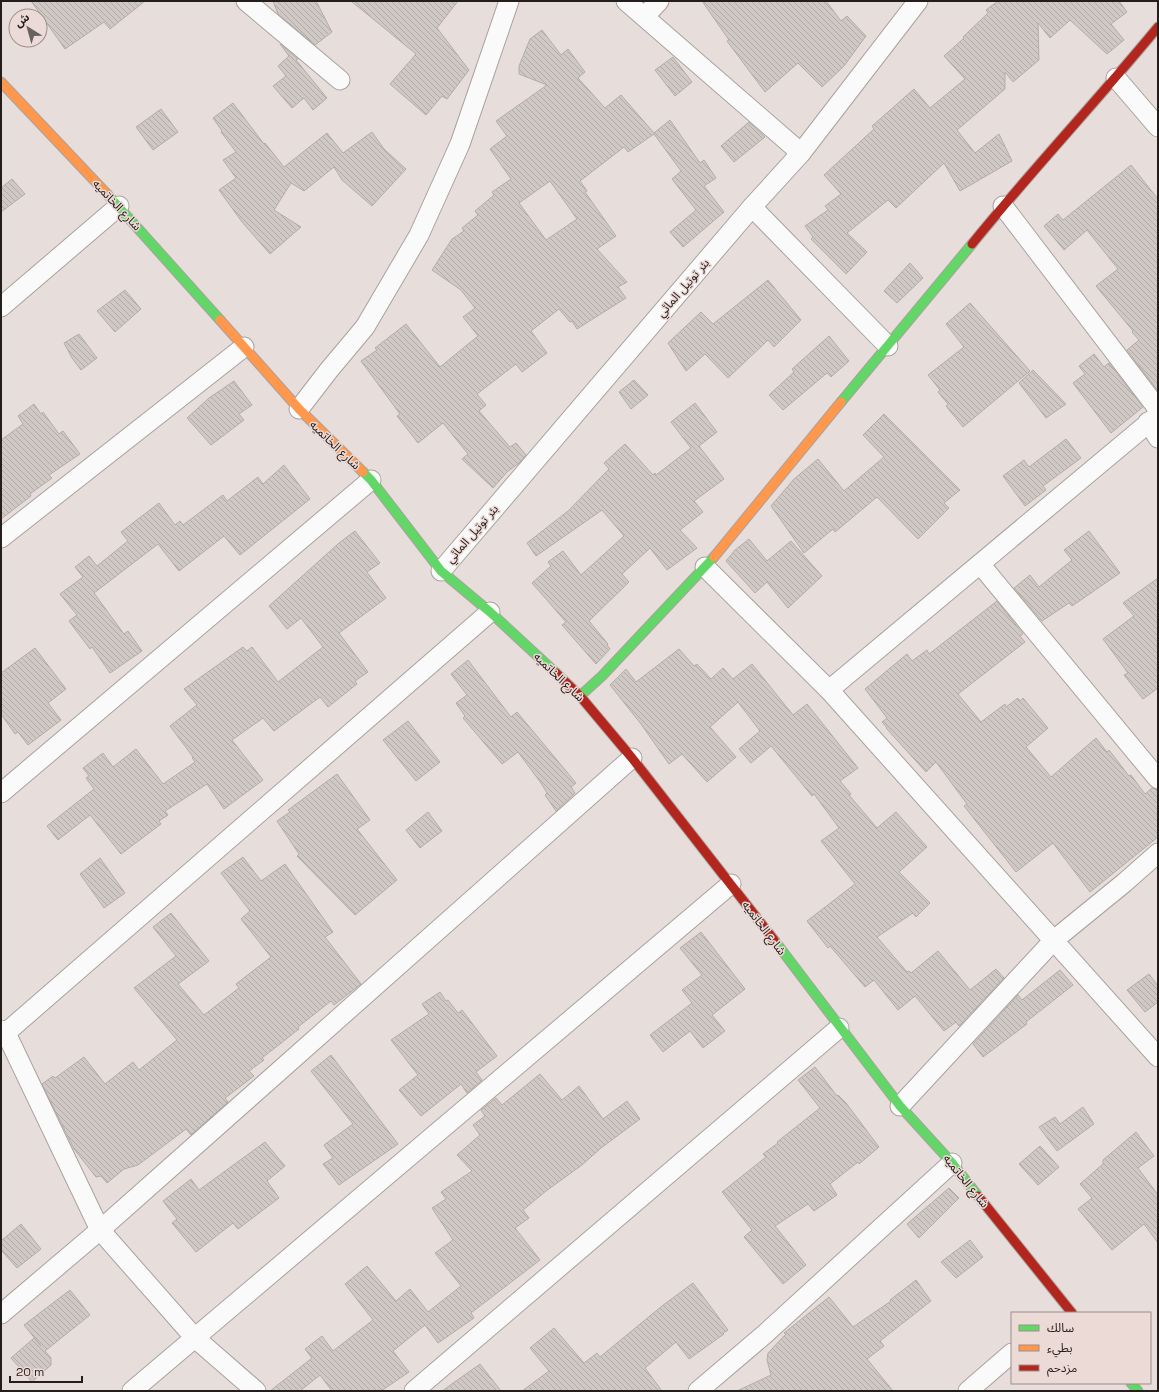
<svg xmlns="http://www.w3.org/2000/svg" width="1159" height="1392" font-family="'Space Grotesk','Noto Sans Arabic',sans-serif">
<defs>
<pattern id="building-back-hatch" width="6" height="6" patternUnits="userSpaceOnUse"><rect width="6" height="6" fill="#cfc8c4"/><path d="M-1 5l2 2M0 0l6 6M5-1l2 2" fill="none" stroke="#b1aba8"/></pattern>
</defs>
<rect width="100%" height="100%" fill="#e7dedb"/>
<!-- building -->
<g fill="url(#building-back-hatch)" stroke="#b3adaa" fill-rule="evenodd">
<polygon points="31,1 145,1 110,29 104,22 65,49"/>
<polygon points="273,1 316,1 332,32 315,45 278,14"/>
<polygon points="351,1 458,1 437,28 469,70 447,99 442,96 426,115 390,84 416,54"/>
<polygon points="702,1 826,1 841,21 847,16 866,36 844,66 822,87 798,63 765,92 727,41 729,40"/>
<polygon points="998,1 1119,1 1127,12 1111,24 1124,40 1107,54 1070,20 1050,38 1038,23 1039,60 1013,82 1005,72 1005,89 957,130 975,153 999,134 1012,161 960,191 944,163 896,208 888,200 847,233 867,252 846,274 811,239 813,237 805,226 828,210 825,206 841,194 824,175 874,129 872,126 914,89 930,108 965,79 944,56 964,38 963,37 988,13 986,10"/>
<path d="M542,30l19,25 7,-6 17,23 -7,6 27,30 16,-13 33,38 16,-13 30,43 4,-3 12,18 -12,8 20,26 -41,35 -13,-15 26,-22 -24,-31 9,-8 -27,-37 -26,18 -4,-5 -44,34 7,10 -2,1 31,44 -19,13 30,33 -9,5 8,11 -49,31 -5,-8 -2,1 -11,-13 -28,22 16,22 -25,19 -6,-8 -39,30 9,11 -7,6 31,36 6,-4 10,12 -7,8 -12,9 -14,16 -31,-29 6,-5 -25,-31 -25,20 -21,-27 3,-2 -39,-53 16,-11 -2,-2 31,-24 34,43 38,-31 -15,-19 12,-9 -14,-18 -29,-20 20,-31 12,-8 -2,-3 16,-13 -3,-4 19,-16 -2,-3 19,-13 -21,-30 17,-13 -11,-15 51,-36 -28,-11v-8l11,-27zM550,181l27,38 -31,21 -27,-37z"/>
<polygon points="280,44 298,59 296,60 327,98 313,110 304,98 292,108 273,86 286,76 278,66 289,56"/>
<polygon points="673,57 692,82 675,96 655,70"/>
<polygon points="233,103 264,144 265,143 284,167 327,133 343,153 372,132 384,149 406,169 372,206 342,180 334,167 304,191 291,183 274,210 301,227 270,254 242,222 219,190 236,178 223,160 236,152 221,132 222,131 213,118"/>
<polygon points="161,109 178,132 153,150 136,127"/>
<polygon points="749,122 765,137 734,162 721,146"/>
<polygon points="1131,165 1158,199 1158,391 1127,350 1139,340 1132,332 1133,331 1096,286 1118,269 1087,230 1064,250 1044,226 1058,214 1063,220"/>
<polygon points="12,179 25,194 1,212 1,188"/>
<polygon points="910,263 923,278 897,303 884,291"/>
<polygon points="768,280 801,320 774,347 768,340 728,378 705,354 686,371 668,343 701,312 713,324"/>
<polygon points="125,290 141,309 115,332 97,311"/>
<polygon points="970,303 1030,371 963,427 946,406 948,404 938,392 940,390 928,375 964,347 946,324"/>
<polygon points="79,334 97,358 81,370 72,358 64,343"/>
<polygon points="829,336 849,361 831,377 827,373 783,410 769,395 794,372 792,369"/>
<polygon points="1094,354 1104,367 1109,363 1143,407 1111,433 1073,383 1085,374 1079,366"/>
<polygon points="1033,370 1066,404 1046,418 1019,383"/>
<polygon points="634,380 648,395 631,409 619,392"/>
<polygon points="234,381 252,405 239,414 244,420 211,445 187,418 209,398"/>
<polygon points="695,403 717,432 699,446 724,479 694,501 703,512 680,530 697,548 667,570 650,548 622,574 629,582 589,621 608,644 607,645 610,649 596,664 562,625 566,622 532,583 551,566 548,562 563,551 581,575 624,536 602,510 536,556 527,543 568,511 609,469 604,463 625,444 653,475 655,473 656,475 691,448 671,422"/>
<polygon points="34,404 41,414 43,412 59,434 63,431 80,454 49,475 52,478 30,494 31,496 1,519 1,440 23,424 18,416"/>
<polygon points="884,414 960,490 944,503 949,508 918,539 877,497 835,532 833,529 804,553 771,506 794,479 818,459 844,491 884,457 863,435"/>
<polygon points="1066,439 1081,458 1043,486 1046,490 1025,506 1003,476 1024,460 1029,467"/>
<polygon points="284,465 310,499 240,555 224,536 179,571 158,544 94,593 124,634 128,631 142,651 110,673 92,647 90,649 69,621 77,615 60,594 83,577 75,567 89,556 97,566 128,541 121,532 159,503 175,525 180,521 183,525 223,495 227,501 258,477 263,484"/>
<polygon points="355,531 380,563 367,572 386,598 339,633 368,672 355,681 357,684 328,707 320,697 274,731 263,718 232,740 263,780 224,809 207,784 165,811 168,815 159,821 161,824 121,854 90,815 58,840 47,826 94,789 86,778 89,776 83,768 103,753 113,767 136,749 163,784 195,762 192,758 193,757 170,726 197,705 184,689 243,647 247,651 252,647 278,682 323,647 301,618 287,629 269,606 339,543"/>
<polygon points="1089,531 1120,573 1072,606 1069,603 1042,621 1014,588 1030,575 1039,587 1072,560 1064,550"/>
<polygon points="749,539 767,561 791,541 822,576 788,608 767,582 755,593 726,561 735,550"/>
<polygon points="1158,578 1158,688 1143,699 1124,675 1128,673 1103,639 1134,616 1123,603"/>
<polygon points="997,601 1023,634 1020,636 1025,642 958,694 981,722 1005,704 1006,707 1018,698 1020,701 1023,698 1048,728 1026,747 1051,777 1096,738 1107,752 1109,750 1129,776 1131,775 1145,794 1152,788 1158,790 1158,837 1090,892 1053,843 1016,872 964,806 967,804 936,762 926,772 886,728 887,728 882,722 887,718 865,689 907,654 912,661 927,650 929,654"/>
<polygon points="35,648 66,689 48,703 61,720 28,745 18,732 15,734 1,714 1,673"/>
<polygon points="679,649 694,666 697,664 711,679 723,668 733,679 752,664 793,715 807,704 858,768 840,781 851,794 849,795 877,828 896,812 927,847 899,872 930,903 916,917 913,913 877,937 907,972 909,971 911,973 938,951 970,990 996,969 1004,978 959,1026 956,1022 944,1031 915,996 898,1010 874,980 865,987 830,946 828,948 807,921 855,884 821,841 839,828 814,794 812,796 771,746 751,763 739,749 760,731 738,702 710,727 736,757 707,782 682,754 669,764 641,724 610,685 626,669 636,682"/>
<polygon points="468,660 511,717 517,712 576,783 571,787 575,793 556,811 545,795 547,793 541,783 518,752 502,764 463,718 465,716 456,703 467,695 451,674"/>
<polygon points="408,721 440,762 416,781 383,740"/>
<polygon points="337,774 370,820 357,829 397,880 355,915 297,856 299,854 277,821 290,812 288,810"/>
<polygon points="428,812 442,831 420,848 406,830"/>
<polygon points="243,857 261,881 285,864 333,932 325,937 361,984 334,1005 331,1001 298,1027 299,1029 262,1058 264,1060 249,1071 254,1076 225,1098 228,1102 191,1135 186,1129 138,1165 124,1169 107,1183 101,1176 96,1177 74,1149 42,1084 53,1076 55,1078 84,1057 105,1084 133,1062 139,1070 177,1040 134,988 176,956 153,927 171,913 209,961 178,984 204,1015 239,988 236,984 271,957 241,919 250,911 221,873"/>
<polygon points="100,858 125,893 104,908 80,874"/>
<polygon points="701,932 745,989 712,1015 725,1031 703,1048 690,1031 663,1052 650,1035 692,1003 682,990 702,975 680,948"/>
<polygon points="1060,970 1073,985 1026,1022 1027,1024 983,1057 973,1044 1018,995 1022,1000"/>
<polygon points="1149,974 1158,986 1158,1002 1145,1012 1127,990"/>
<polygon points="440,992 446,1001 448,1000 458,1013 462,1010 497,1056 476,1072 482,1080 467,1093 461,1084 421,1116 399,1090 418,1075 391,1040 429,1014 422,1004"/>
<polygon points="331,1055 398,1144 339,1185 323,1164 333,1158 324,1145 353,1124 311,1071"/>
<polygon points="815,1067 837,1096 838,1095 846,1103 879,1147 859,1164 858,1162 830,1184 837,1195 814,1211 808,1204 775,1226 806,1265 783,1284 744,1237 752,1230 722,1192 766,1157 763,1154 778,1143 777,1142 820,1108 798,1080"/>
<polygon points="540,1074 562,1100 579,1086 603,1119 627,1101 640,1119 601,1148 582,1165 546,1191 523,1210 529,1218 515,1228 540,1260 471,1313 474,1318 438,1343 425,1325 393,1351 409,1372 381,1391 332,1391 320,1375 300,1391 270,1391 312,1358 305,1349 322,1336 333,1351 373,1320 345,1284 367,1266 396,1301 410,1289 428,1312 461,1286 435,1253 453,1240 432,1208 446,1199 441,1192 472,1171 457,1155 480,1135 473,1125 485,1116 481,1110 496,1098 502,1105"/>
<polygon points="1083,1107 1094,1124 1057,1151 1039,1127 1055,1117 1060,1124"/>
<polygon points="1136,1132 1154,1156 1138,1168 1158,1195 1158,1243 1144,1224 1112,1250 1078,1209 1092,1198 1080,1184 1103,1164 1103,1160"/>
<polygon points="265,1142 285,1166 267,1181 279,1198 238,1229 233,1223 196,1252 172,1223 177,1219 163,1201 191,1179 199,1190"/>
<polygon points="1040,1146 1059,1167 1038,1185 1019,1164"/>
<polygon points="949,1188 959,1198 919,1238 907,1224"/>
<polygon points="21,1224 41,1249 17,1268 1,1250 1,1241"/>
<polygon points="970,1240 983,1257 956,1278 941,1262"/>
<polygon points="916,1280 931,1301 880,1341 884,1346 867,1359 893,1391 737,1391 771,1375 767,1360 768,1353 786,1334 784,1333 829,1297 853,1327 891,1301 890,1300"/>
<polygon points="693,1283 728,1330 723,1333 724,1334 689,1359 676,1342 645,1368 662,1391 522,1391 549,1371 530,1348 554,1328 584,1363 597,1353 600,1357 662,1306"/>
<polygon points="70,1290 90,1315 45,1351 51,1358 51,1365 32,1382 11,1358 34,1338 41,1346 24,1325"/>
<polygon points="480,1364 501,1391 442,1391"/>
</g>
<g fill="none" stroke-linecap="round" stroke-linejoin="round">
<!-- street casing -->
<g stroke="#a8a29f" stroke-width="21">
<g id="street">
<polyline points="246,1 340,80"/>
<polyline points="626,1 801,153"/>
<polyline points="645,16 659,1"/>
<polyline points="1116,78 1158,127"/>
<polyline points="1003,206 1158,409"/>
<polyline points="752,207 888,346"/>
<polyline points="1,307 119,206"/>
<polyline points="299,409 329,370 365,327 419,235 460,144 509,1"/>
<polyline points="1148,422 1158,438"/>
<polyline points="1,538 244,347"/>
<polyline points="980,564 1158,779"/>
<polyline points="705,567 829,690 1158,1057"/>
<polyline points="441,571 752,207 801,153 918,1"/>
<polyline points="829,690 1158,415"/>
<polyline points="1,793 371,480"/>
<polyline points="1,1030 6,1033 100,1230 195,1338 256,1391"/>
<polyline points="1,1037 490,612"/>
<polyline points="900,1106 1054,940 1124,883 1158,853"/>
<polyline points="1,1314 100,1230 632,758"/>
<polyline points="132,1391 731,884"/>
<polyline points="414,1391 839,1028"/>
<polyline points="698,1391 765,1334 952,1163"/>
<polyline points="968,1391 1012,1353"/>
</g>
</g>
<!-- fast casing -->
<g stroke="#a8a29f" stroke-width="11">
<g id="fast">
<polyline points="107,194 220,320"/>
<polyline points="841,402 972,244"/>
<polyline points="363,472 371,480 441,571 490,612 556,673"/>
<polyline points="580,696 602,676 714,557"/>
<polyline points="774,940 900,1106 952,1163 978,1196"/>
<polyline points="1131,1383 1138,1391"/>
</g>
</g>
<!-- slow casing -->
<g stroke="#a8a29f" stroke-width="11">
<g id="slow">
<polyline points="1,82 107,194"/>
<polyline points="220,320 299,409 363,472"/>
<polyline points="714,557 841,402"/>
</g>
</g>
<!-- jam casing -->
<g stroke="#a8a29f" stroke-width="11">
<g id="jam">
<path d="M972,244c60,-74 125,-143 186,-217"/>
<polyline points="556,673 580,696 632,758 774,940"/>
<polyline points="978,1196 1072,1313"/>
</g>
</g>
<!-- street -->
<use href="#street" stroke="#fbfafa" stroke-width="19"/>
<!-- fast -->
<use href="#fast" stroke="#63d668" stroke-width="9"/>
<!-- slow -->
<use href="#slow" stroke="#ff974d" stroke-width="9"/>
<!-- jam -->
<use href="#jam" stroke="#b3261e" stroke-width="9"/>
</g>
<g text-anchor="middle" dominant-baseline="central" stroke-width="3" stroke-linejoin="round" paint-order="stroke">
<!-- street labels -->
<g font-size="12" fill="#231d1b" stroke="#ecdad6">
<text transform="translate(117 205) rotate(47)">شارع الخاتميه</text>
<text transform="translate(683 288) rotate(-49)">بئر توتيل المائي</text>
<text transform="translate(335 445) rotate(44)">شارع الخاتميه</text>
<text transform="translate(472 534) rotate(-49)">بئر توتيل المائي</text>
<text transform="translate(559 677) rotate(44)">شارع الخاتميه</text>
<text transform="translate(764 928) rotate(53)">شارع الخاتميه</text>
<text transform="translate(966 1181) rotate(51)">شارع الخاتميه</text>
</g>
</g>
<!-- border -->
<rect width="1159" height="1392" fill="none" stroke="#231d1b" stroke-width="4"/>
<!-- legend -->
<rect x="1011" y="1312" width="140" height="72" fill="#ecdad6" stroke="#9c8e8b"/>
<rect x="1019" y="1325" width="20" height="6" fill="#63d668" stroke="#9c8e8b"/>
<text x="1047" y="1332" font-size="12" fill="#231d1b">سالك</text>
<rect x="1019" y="1345" width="20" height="6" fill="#ff974d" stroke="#9c8e8b"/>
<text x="1047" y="1352" font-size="12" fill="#231d1b">بطيء</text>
<rect x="1019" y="1365" width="20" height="6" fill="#b3261e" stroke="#9c8e8b"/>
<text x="1047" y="1372" font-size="12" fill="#231d1b">مزدحم</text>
<!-- north arrow -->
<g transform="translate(28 28) rotate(323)"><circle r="19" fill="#ecdad6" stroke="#9c8e8b"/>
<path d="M0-3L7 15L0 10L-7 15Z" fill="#68615e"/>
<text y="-6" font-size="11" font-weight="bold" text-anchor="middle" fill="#231d1b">ش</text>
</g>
<!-- scale -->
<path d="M10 1376v6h72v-6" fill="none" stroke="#231d1b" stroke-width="2"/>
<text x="16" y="1376" font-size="12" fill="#231d1b" stroke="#ecdad6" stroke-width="3" paint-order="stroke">20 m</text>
</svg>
